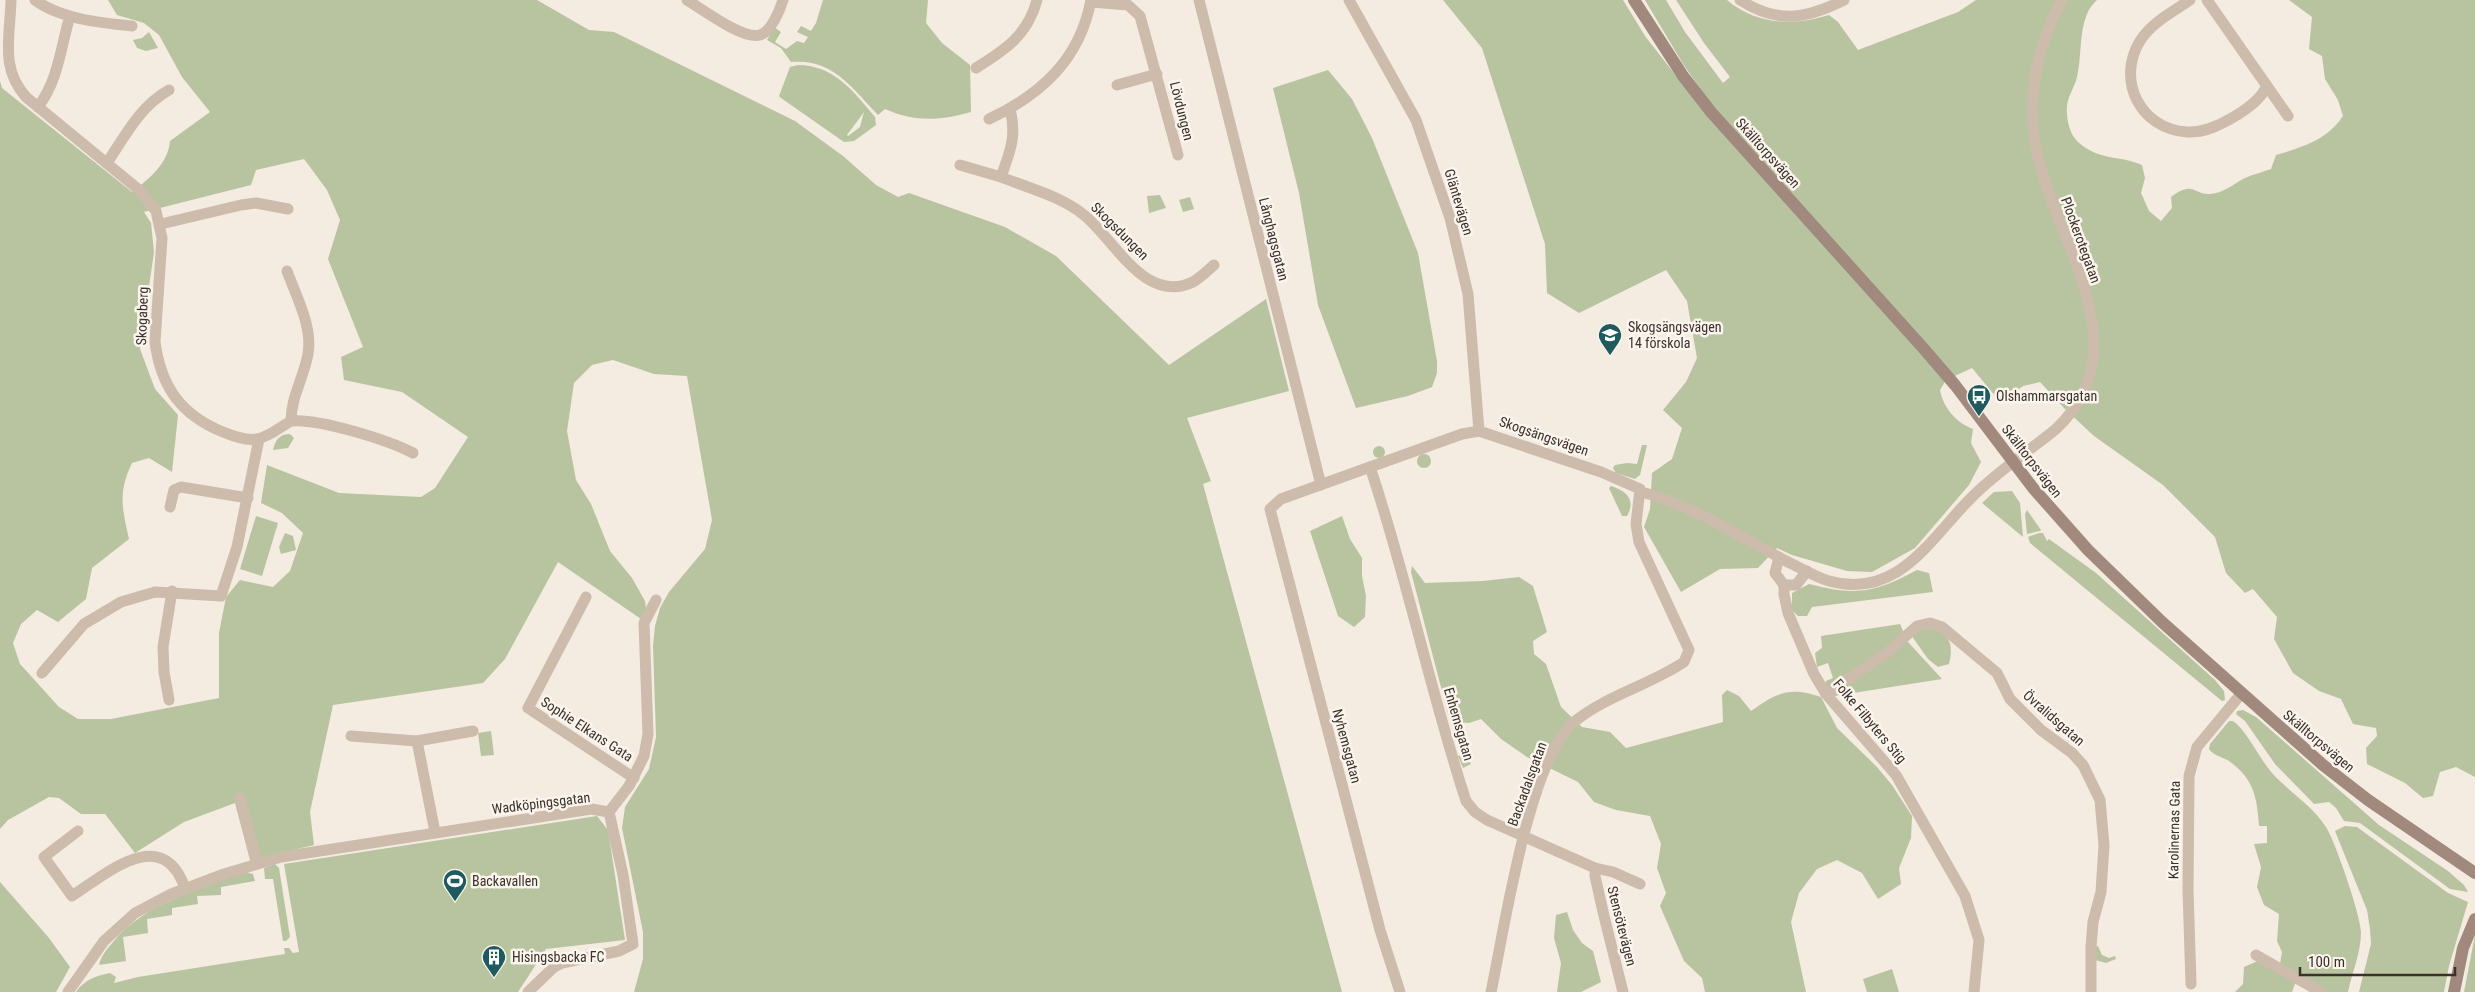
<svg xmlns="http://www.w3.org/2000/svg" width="2475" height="992" font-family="'Roboto Condensed',sans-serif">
<rect width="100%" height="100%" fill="#f4ebe1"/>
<!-- green -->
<g fill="#b8c4a0" fill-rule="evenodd">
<path d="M108,0h429l52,30 25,2 181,89 48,35 33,29 22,12 11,-4 96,34 51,29 113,109 97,-66 23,92 -102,27 24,63 -8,3 139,508h-708l9,-33v-27l-21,-104 3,-21 24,-38 7,-32 -3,-91 2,-20 5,-18 9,-16 36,-43 7,-29 -25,-144 -33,-2 -41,-14 -21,5 -18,18 -7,48 9,49 15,24 19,47 22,27 13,23 1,8 -5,10 -83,-57 -53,97 -22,24 -150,22 -23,107 4,33 -64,15 -15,-57 -51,19 -49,31 -30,-39h-24l-22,-16 -10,-1 -41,23 -8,9v-748l2,7 130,104c17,-13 36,-28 38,-51l40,-29 -28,-35 -23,-42 -15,-12 -27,-8zM304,159l23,31 13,30 -12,39 35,88 -22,10 3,23 58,12 66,45 -33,51 -14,9 -82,-4 -72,-28 -6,38 21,10 21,20 -13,38 -17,16 -33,-7 -14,17 -7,36v65l-108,21h-33l-19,-12 -39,-43 -7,-21 8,-19 16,-14 21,12 28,-23 6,-31 37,-29c-7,-31 -11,-47 3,-76l17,-5 23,14 6,-57 -23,-26 -15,-40 14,-97 -3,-29 -7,-11 107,-27 5,-15z"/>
<path d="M823,0h105l-2,23 16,20 28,22 1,47c-31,9 -57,10 -86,-3l-7,6c-26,-27 -45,-57 -87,-53l-10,-14 -14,-8 7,-13 7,5 -6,10 11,7 11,-8 7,2 4,-6 -11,-5 4,-6 10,5 5,-8z"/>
<path d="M1443,0h180l22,36 53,68 8,-7 -23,-33 -38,-64h21l19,32 38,51 7,-6 -26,-34 -28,-43h51c29,25 67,26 102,15l9,7 20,28 100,-38 18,-12h121c-20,17 -14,53 -20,77 -2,9 -9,19 -10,29 -1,11 2,28 11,36 21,19 41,13 64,23l3,13 -4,15 8,18 12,10 11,-13 -1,-11c23,-17 22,-2 39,-3 14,-1 23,-10 35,-16 9,-4 18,-6 26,-9l5,-14c27,-8 51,-15 67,-39l-5,-16 -13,-21 -3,-23 -13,-7 3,-32 -23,-17h186v777l-19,-10 -16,5 -7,24 -10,2 -18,-15 -38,-19 -1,-16 11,-12 -1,-8 -23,-4 -12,-25 -22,-8 -26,-18 -19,-34 3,-22 -24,-28 -8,4 -19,-20 -11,-36 -52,-52 -69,-49 -30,-28 -24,-26 -17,4 -22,17 -29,-35 -26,12 -6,10c3,18 17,33 33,39l-2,14 10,19 -12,23 -54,63 -43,24 -25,-1 -55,-16 -15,-7 -19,20 -38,1 -39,23 -37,-65 6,-18 2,-36 20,-14 10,-31 -19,-18 23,-28 11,-24 -10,-57 -21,-31 -87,43 -32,-20 -2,-49 -63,-196z"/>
<polygon points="149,32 158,48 146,51 137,48 133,40 142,38"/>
<path d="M798,65c36,0 56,27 77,52l1,8 -22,16 -10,1 -63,-44 -2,-2 11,-29zM864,112l-4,15 -12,9 -1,-1z"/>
<polygon points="1328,70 1352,99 1372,138 1418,253 1437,361 1437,373 1432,387 1408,396 1356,408 1318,305 1299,193 1273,88"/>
<polygon points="1160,195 1166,208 1149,213 1147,196"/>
<polygon points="1190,197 1194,209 1183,212 1179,200"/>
<path d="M290,434l4,4 -6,10 -15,2c2,-10 7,-16 17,-16z"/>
<polygon points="1642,445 1647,445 1640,475 1635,479 1616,473 1613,468 1615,465 1627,463 1637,464"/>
<circle cx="1379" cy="452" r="6"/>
<circle cx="1424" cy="461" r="7"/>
<path d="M1611,486c16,5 25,14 16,30h-5l-13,-28z"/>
<polygon points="2012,491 2020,503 2023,537 1982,503 1994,492"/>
<polygon points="2027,510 2041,530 2040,531 2027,534 2025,514"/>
<polygon points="256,516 278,523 262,576 240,569"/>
<polygon points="1342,516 1350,539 1362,558 1362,576 1366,596 1365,617 1354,627 1338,616 1310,531"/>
<polygon points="285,533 293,536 296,550 281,554 279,547"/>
<polygon points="2039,533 2043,533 2047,541 2049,539 2096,573 2215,680 2224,691 2225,700 2222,701 2030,543 2028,537"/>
<path d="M1412,566l13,17 58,-2 36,-4 14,9 14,46 -14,9 1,13 12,10 15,43 21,20 28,5 16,16 97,-26 -1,-27 5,-5 12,6 12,15c26,-18 38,-25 70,-14l16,31 40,39 15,18 20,31 -1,22 -12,30 2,16 -23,15 -16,-26 -25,-13 -20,9 -18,24 -8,29 15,70h-101l-3,-14 -18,-17 -24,-55 6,-13 -9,-25 4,-24 -11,-28 -34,-6 -22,-8 -16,-20 -51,-25 -26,-18 -20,-20 -12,4 -13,-1 -8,-8 -37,-142z"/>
<path d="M1917,570l12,3 4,19 -121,15 -5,9h-9l-6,-6v-17l17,-9c48,12 65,9 108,-14z"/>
<polygon points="1900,624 1908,642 1942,679 1834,696 1825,685 1826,681 1833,678 1828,663 1817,667 1815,653 1822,648 1821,636"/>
<path d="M1919,627c24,2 37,10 30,37l-11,3 -10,-8 -17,-24z"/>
<polygon points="2243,710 2256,717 2379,825 2448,871 2464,885 2468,892 2450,889 2360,823 2344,821 2336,808 2329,802 2314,804 2275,764 2245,721 2236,714 2237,711"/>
<path d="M2229,721h4c14,10 26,37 39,52 16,18 41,33 54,54 9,14 35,89 35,105 0,21 -9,40 -13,60h-22l-46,-28 2,-12 -5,-11 2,-27 -15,-9 -7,-18 4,-20 -7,-23 13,-1v-17h-8c-2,-29 -5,-47 -30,-65 -7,-4 -16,-6 -20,-12l1,-5z"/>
<polygon points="491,731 494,755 481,756 478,733"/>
<polygon points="1465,754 1467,762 1470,762 1471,764 1463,768 1458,756"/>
<path d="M597,816l11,14 17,110 -79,9 -28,43h-442c8,-12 19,-16 34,-19l6,4 -2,6 24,-6 147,-23 -1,-6h5l4,5 6,-1 -15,-88z"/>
<polygon points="2345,826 2357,827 2448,893 2468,902 2449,966 2444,992 2359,992 2371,944 2370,929 2367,910 2335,831"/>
<polygon points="275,864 279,868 290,937 286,941 283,941 273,879 265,879 264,868"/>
<path d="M244,872l9,2 2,7 -34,6v8l-24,1 1,8 -26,4v7l-25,4 1,14 -25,4 3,24 -27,4c2,-9 8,-16 14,-23 32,-39 85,-52 131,-70z"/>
<polygon points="0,882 49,938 70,967 56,992 0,992"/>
<polygon points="1567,912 1573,930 1582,943 1593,951 1601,982 1581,992 1557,992 1561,963 1554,938 1556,915"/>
<polygon points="2475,935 2475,992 2464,992"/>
<polygon points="2098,946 2102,955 2109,958 2115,956 2116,959 2106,963 2095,960 2094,947"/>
<polygon points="2260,960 2296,981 2292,992 2235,992 2243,984 2244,967"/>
<polygon points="1892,969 1899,992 1867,992 1863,979"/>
</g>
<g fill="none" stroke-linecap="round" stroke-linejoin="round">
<!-- street -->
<g stroke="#cdbbac" stroke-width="11">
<path d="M11,0c-1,38 -11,68 15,97l112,92 18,22 6,27 -7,104c6,45 26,73 68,90 10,4 23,9 34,7 12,-2 23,-12 34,-18"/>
<path d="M35,0c26,19 66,23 97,26"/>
<path d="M687,0c15,9 56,40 73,35 11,-3 20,-25 23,-35"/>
<polyline points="1199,0 1321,485"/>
<polyline points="1349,0 1416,120 1450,218 1468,294 1479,431"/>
<path d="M1740,0c37,24 66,19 104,0"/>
<path d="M2190,0c-16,11 -39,23 -50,41 -24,39 0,88 47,91 18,1 35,-8 50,-17 11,-7 24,-16 29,-28"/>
<polyline points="2207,0 2288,116"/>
<polyline points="1091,2 1128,5 1140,16 1178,155"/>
<path d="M976,68c29,-18 52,-33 61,-68"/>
<polyline points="1117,85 1157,74"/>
<path d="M38,107c19,-25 22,-54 30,-84"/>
<path d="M1010,109c7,28 0,42 -9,68 27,11 60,19 83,38 31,25 61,90 109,67 7,-4 14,-11 21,-17"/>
<path d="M989,119c53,-25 91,-60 102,-119"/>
<path d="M107,163c18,-27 33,-57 62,-73"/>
<polyline points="960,165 1001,177"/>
<polyline points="161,224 241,205 256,203 288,209"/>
<path d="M287,271c9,25 26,56 21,83 -4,23 -17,43 -17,67 27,-3 97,19 122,32"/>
<path d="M1370,467c37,110 60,224 96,334l9,11 12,8 108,48 18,4 27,12"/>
<path d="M1641,492c50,12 101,46 147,70 13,6 27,15 41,19 69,19 101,-42 142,-83 25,-26 57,-46 85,-69 89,-84 -5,-191 -21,-286 -8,-49 3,-100 27,-143"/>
<polyline points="170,507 174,490 181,487 248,498"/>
<polyline points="1779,557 1775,573 1784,585 1796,585 1807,571"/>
<polyline points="1784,585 1784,594 1788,613 1814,674 1826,694 1896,775 1965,896 1979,940 1974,992"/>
<polyline points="586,597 528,708 634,778"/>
<polyline points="42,673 84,624 121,602 155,592 221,596 237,547 259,439"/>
<polyline points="1826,694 1888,652 1917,626 1930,623 1942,627 1997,673 2010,699 2041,730 2072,753 2083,765 2100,800 2104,845 2101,892 2093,922 2091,947 2091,992"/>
<polyline points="169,700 164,672 163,647 172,591"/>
<polyline points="351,736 417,741 473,731"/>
<polyline points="417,741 435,832"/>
<polyline points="240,798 257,863"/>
<polyline points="609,812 629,786 644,756 648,734 644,623 656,600"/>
<path d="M78,831l-34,26 28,39c35,-23 90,-72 113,-8"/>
<polyline points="1595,868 1595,876 1604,916 1623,992"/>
<polyline points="2256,955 2321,992"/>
<polyline points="2191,984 2188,890 2189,776 2197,747 2241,694"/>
<polyline points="68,992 104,941 135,913 169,895 224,874 281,857 591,809 609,812 623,875 633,944 619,951 562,963 554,967 528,992"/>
<path d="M1400,992l-20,-62 -110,-421 11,-10 181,-65 17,-3 122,41 39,17 -4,35 3,18 50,108 -5,12c-34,23 -77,33 -110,60 -45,37 -70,209 -83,270"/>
</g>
<!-- secondary -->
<g stroke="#a18a7d" stroke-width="12">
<polyline points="1634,0 1683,76 1711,112 1924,349 1955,385 2033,488 2088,550 2162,622 2323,765 2368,800 2475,873"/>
<polyline points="2454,992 2463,948 2475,919"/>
</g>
</g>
<!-- icons -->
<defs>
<g id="school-pin" transform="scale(1.25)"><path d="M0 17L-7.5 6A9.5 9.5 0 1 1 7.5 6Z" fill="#1f5a5e" stroke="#fbf5ee"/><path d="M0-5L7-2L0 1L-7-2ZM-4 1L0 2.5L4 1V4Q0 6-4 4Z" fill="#fff"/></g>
<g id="bus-pin" transform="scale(1.25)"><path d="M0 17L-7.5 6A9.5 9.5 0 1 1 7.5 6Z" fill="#1f5a5e" stroke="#fbf5ee"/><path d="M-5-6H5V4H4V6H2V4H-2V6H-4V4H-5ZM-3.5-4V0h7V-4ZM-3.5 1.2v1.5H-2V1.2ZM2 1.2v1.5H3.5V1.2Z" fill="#fff"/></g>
<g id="stadium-pin" transform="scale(1.25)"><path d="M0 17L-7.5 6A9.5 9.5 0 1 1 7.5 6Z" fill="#1f5a5e" stroke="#fbf5ee"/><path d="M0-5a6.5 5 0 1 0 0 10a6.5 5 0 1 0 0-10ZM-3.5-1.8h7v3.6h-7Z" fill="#fff"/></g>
<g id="building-pin" transform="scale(1.25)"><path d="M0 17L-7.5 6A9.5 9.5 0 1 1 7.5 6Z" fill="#1f5a5e" stroke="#fbf5ee"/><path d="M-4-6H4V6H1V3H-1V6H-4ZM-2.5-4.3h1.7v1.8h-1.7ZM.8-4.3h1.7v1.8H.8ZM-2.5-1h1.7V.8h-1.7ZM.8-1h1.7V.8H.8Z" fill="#fff"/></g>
</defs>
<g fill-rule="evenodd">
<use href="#school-pin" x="1610" y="335"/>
<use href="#bus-pin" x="1979" y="396"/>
<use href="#stadium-pin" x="455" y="881"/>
<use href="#building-pin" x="494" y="957"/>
</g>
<g text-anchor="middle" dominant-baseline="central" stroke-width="5" stroke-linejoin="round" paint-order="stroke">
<!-- street labels -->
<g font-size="14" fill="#3b302b" stroke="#fbf5ee">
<text transform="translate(1182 111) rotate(76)">Lövdungen</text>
<text transform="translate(1768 153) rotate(48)">Skälltorpsvägen</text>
<text transform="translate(1459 202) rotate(73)">Gläntevägen</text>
<text transform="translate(1120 231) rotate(45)">Skogsdungen</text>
<text transform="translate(1274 239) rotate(76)">Långhagsgatan</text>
<text transform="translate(2081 240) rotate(70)">Plockerotegatan</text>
<text transform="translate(142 316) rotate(-88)">Skogaberg</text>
<text transform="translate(1544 436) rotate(19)">Skogsängsvägen</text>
<text transform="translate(2032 461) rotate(52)">Skälltorpsvägen</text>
<text transform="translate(2054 718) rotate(41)">Övralidsgatan</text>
<text transform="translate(1870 721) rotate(50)">Folke Filbyters Stig</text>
<text transform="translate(1459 724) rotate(74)">Enhemsgatan</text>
<text transform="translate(587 729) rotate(33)">Sophie Elkans Gata</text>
<text transform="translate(2319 741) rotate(40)">Skälltorpsvägen</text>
<text transform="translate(1347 746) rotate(75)">Nyhemsgatan</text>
<text transform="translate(1527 784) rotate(-70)">Backadalsgatan</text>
<text transform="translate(541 803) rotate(-7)">Wadköpingsgatan</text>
<text transform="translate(2174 830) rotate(-89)">Karolinernas Gata</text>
<text transform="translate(1622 926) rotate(76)">Stensötevägen</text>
</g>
<!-- poi labels -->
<g font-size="14" fill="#3b302b" stroke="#fbf5ee" text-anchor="start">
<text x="1628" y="327">Skogsängsvägen<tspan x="1628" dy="16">14 förskola</tspan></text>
<text x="1996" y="396">Olshammarsgatan</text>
<text x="472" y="881">Backavallen</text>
<text x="512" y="957">Hisingsbacka FC</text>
</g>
</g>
<!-- scale -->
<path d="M2300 967v8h155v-8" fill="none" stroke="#3b302b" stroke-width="2.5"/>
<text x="2308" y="967" font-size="15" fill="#3b302b" stroke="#fbf5ee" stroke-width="4" paint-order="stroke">100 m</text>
</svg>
